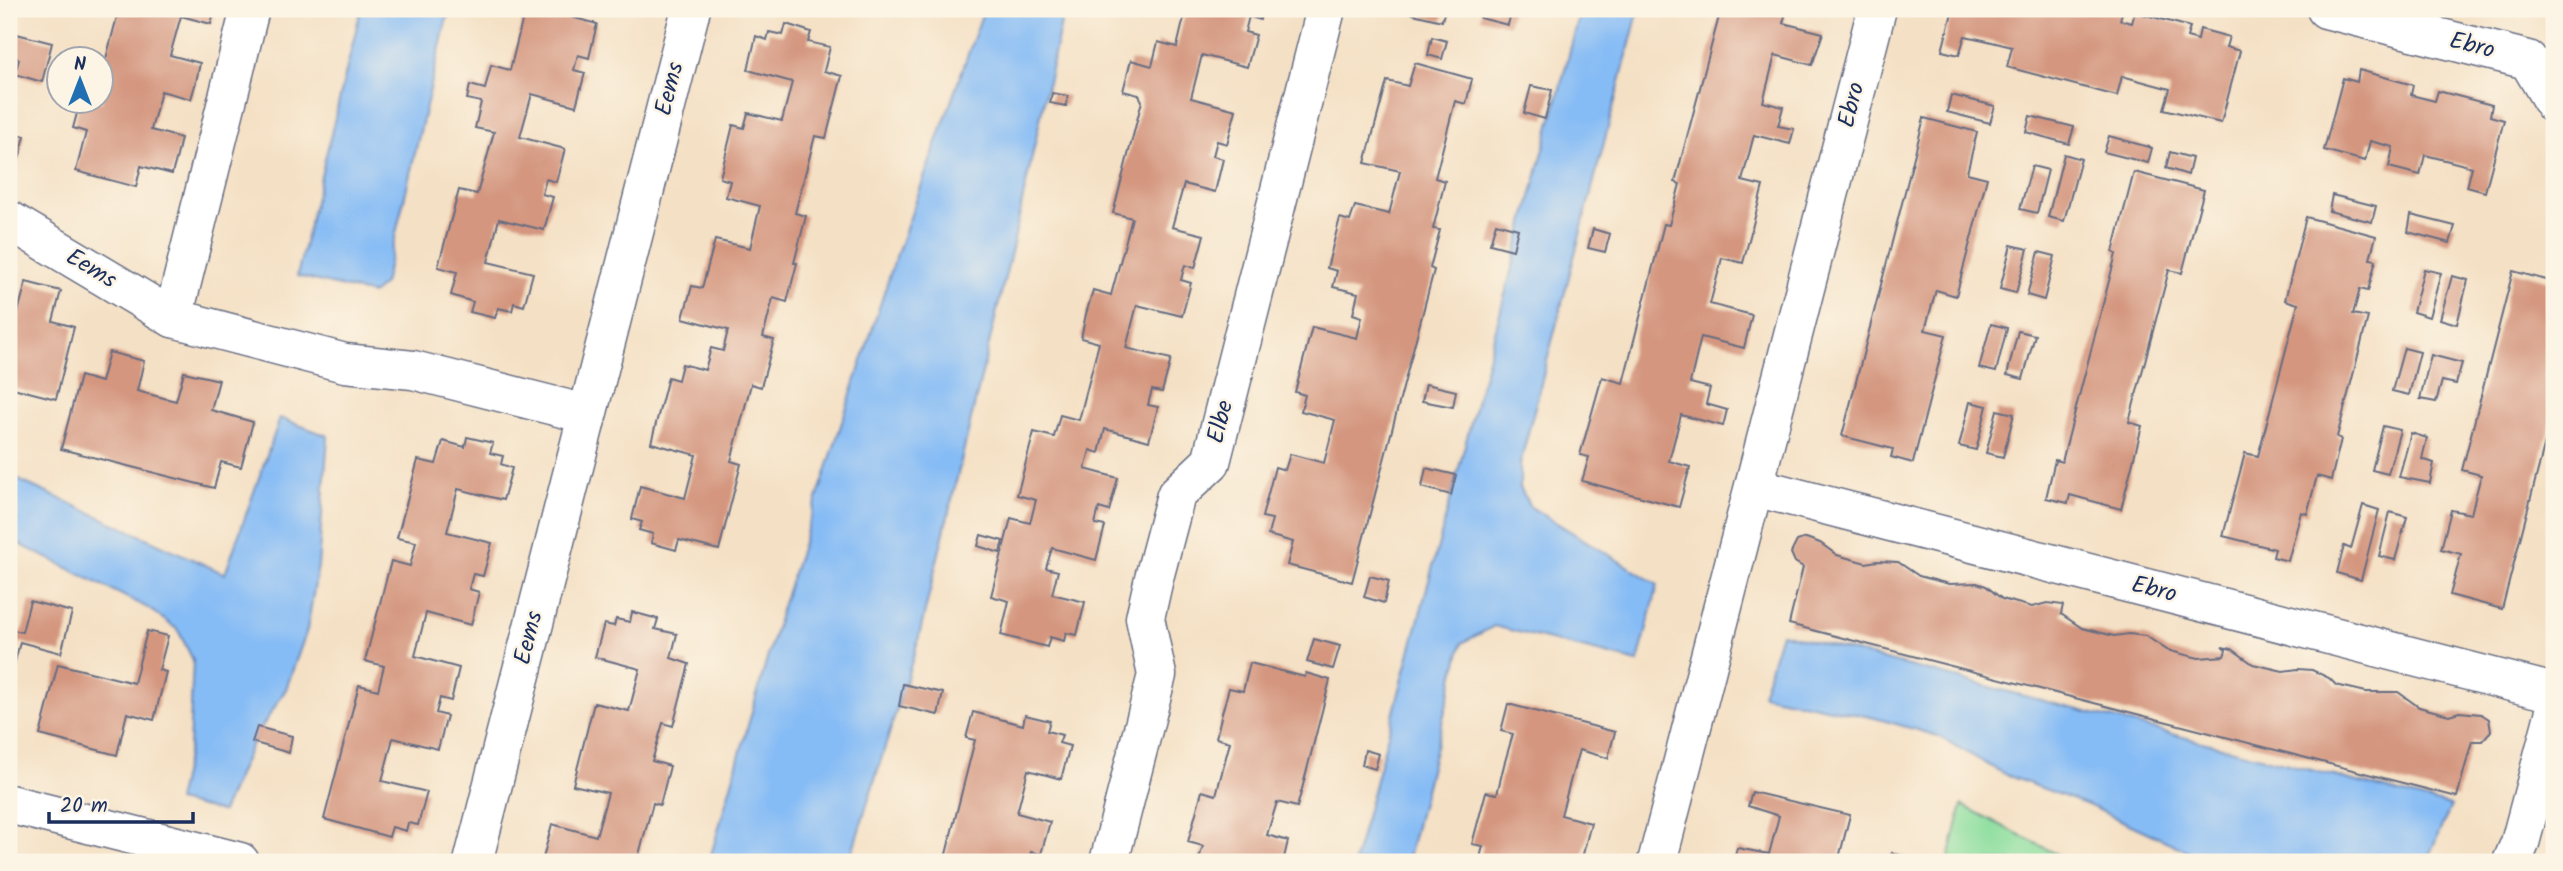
<svg xmlns="http://www.w3.org/2000/svg" width="2563" height="871" font-family="Kalam,sans-serif">
<rect width="100%" height="100%" fill="#fcf5e5"/>
<filter id="ink" filterUnits="userSpaceOnUse"><feTurbulence type="fractalNoise" baseFrequency=".0143" numOctaves="2"/><feDisplacementMap in="SourceGraphic" scale="14" xChannelSelector="R" yChannelSelector="G"/><feConvolveMatrix kernelMatrix="1 2 1 2 8 2 1 2 1" color-interpolation-filters="sRGB"/></filter>
<filter id="wash" filterUnits="userSpaceOnUse"><feTurbulence type="fractalNoise" baseFrequency=".00686" numOctaves="4" result="noise"/><feDisplacementMap in="SourceGraphic" scale="28" xChannelSelector="R" yChannelSelector="G"/><feGaussianBlur stdDeviation="1.57" result="paint"/><feColorMatrix in="noise" values="0 0 0 0 0 0 0 0 0 0 0 0 0 0 0 0 0 1.4 0 .05"/><feComposite in="paint" operator="in"/></filter>
<g filter="url(#wash)">
<rect width="100%" height="100%" fill="#f4e0c4"/>
<!-- green -->
<polygon fill="#8dde9f" stroke="#54867e" stroke-width="2" points="1962,805 2072,862 1948,862"/>
<!-- water -->
<g fill="#86bcf5" stroke="#5076aa" stroke-width="2">
<polygon points="361,9 449,9 384,284 372,294 297,276"/>
<polygon points="984,9 1064,9 1013,244 917,645 849,862 709,862 781,610 891,271"/>
<polygon points="1581,9 1639,9 1520,464 1520,487 1529,506 1658,585 1638,662 1494,626 1462,643 1407,862 1354,862"/>
<polygon points="280,418 328,436 318,566 307,630 286,689 253,741 222,812 177,801 189,748 193,660 178,630 148,608 9,539 9,473 23,482 225,574"/>
<polygon points="1781,633 2404,794 2451,806 2426,862 2211,862 2088,805 2006,775 1938,736 1875,718 1762,695"/>
</g>
<g id="blocks">
<!-- building -->
<g fill="#d4967f">
<polygon points="119,9 215,9 211,24 181,16 170,55 200,63 196,82 191,99 161,91 151,130 181,138 177,156 172,174 141,166 136,187 76,171 86,132 73,128 80,102 102,102 102,74"/>
<polygon points="525,9 554,9 553,12 597,24 589,58 578,55 574,70 585,73 576,106 532,94 520,137 565,149 556,182 546,179 542,194 553,197 544,230 499,219 488,262 533,273 524,306 514,303 512,311 498,308 495,318 470,312 473,302 451,295 457,272 438,267 459,190 477,194 494,132 475,128 481,102 467,99 470,85 485,89 491,65 510,70"/>
<polygon points="1186,9 1262,9 1260,20 1249,16 1245,32 1256,35 1247,67 1202,55 1191,98 1236,110 1227,144 1217,141 1215,148 1213,156 1223,159 1215,192 1184,184 1172,227 1204,235 1195,268 1185,265 1183,272 1181,280 1191,283 1182,316 1137,305 1126,348 1171,359 1162,392 1152,390 1150,397 1148,405 1158,407 1149,441 1105,429 1099,453 1090,450 1085,469 1118,478 1109,511 1099,508 1095,524 1105,526 1096,560 1052,548 1046,568 1058,571 1052,594 1085,602 1077,635 1066,633 1064,641 1050,637 1047,647 1001,635 1009,601 991,596 1011,518 1030,523 1036,500 1017,495 1034,432 1054,437 1060,415 1079,420 1099,343 1081,338 1086,314 1093,290 1111,295 1132,218 1113,213 1142,101 1139,95 1123,91 1131,60 1152,66 1158,42 1177,47"/>
<polygon points="1415,9 1445,9 1442,21 1413,14"/>
<polygon points="1482,9 1512,9 1508,25 1480,18"/>
<polygon points="1721,9 1787,9 1783,23 1823,33 1812,65 1775,55 1763,102 1783,107 1778,126 1794,129 1790,144 1754,135 1742,181 1763,186 1743,263 1722,258 1710,304 1752,315 1744,348 1701,337 1690,383 1710,388 1706,404 1727,410 1723,426 1681,415 1669,461 1690,467 1679,507 1582,481 1589,457 1580,455 1602,377 1623,383 1664,224 1669,225 1680,184 1675,182"/>
<polygon points="1953,9 2123,9 2120,20 2132,23 2135,12 2190,27 2187,37 2198,40 2200,29 2229,37 2226,47 2240,51 2221,123 2164,109 2170,89 2122,76 2117,96 2007,67 2012,47 1988,41 1965,36 1959,55 1942,51"/>
<polygon points="786,24 811,32 808,42 830,47 824,71 842,76 826,138 815,136 795,213 806,216 794,263 797,263 787,302 773,298 763,337 774,340 761,387 751,384 731,461 741,464 719,550 679,540 676,550 651,543 653,534 639,530 642,522 632,519 640,486 685,498 696,455 651,443 668,377 678,380 682,364 705,370 711,348 723,351 728,330 683,318 692,286 702,288 715,240 750,248 760,206 726,197 730,181 720,178 733,125 744,128 748,113 782,121 792,82 748,70 756,36 767,40 769,32 783,35"/>
<polygon points="9,32 52,43 42,82 15,74 19,59 9,55"/>
<polygon points="1432,37 1447,41 1442,59 1428,55"/>
<polygon points="1415,63 1472,79 1466,104 1455,101 1435,178 1445,181 1433,229 1440,230 1430,268 1434,270 1352,582 1287,565 1293,542 1268,535 1272,519 1262,517 1275,467 1285,470 1290,454 1324,463 1335,420 1301,411 1305,395 1295,392 1312,327 1357,338 1362,317 1353,314 1358,293 1333,287 1337,271 1327,268 1340,218 1350,221 1355,206 1389,214 1400,171 1365,163 1387,81 1408,86"/>
<polygon points="2359,70 2413,85 2411,95 2435,101 2438,91 2492,105 2490,116 2504,120 2485,192 2467,187 2472,167 2449,161 2425,155 2420,175 2389,167 2393,147 2370,141 2365,161 2324,150 2343,78 2357,82"/>
<polygon points="1531,86 1552,90 1545,119 1524,113"/>
<polygon points="1052,93 1068,96 1066,106 1050,103"/>
<polygon points="1951,95 1995,106 1990,123 1947,112"/>
<polygon points="2030,116 2074,127 2069,144 2026,132"/>
<polygon points="1924,118 1977,132 1967,173 1987,178 1956,296 1936,290 1925,330 1946,335 1913,463 1891,457 1893,449 1842,436"/>
<polygon points="9,132 25,136 19,159 9,156"/>
<polygon points="2109,136 2152,148 2148,163 2104,152"/>
<polygon points="2170,152 2192,158 2188,175 2166,168"/>
<polygon points="2064,154 2081,159 2064,221 2048,217"/>
<polygon points="2032,166 2048,170 2037,213 2020,209"/>
<polygon points="2134,172 2204,190 2182,273 2169,270 2129,422 2142,426 2121,509 2070,495 2068,503 2046,498 2055,460 2062,462 2065,450 2116,254 2113,252"/>
<polygon points="2332,195 2376,206 2372,222 2329,211"/>
<polygon points="2411,215 2455,226 2450,243 2408,232"/>
<polygon points="2306,217 2376,236 2370,259 2376,260 2368,291 2360,289 2353,314 2368,317 2337,437 2341,439 2331,480 2317,476 2307,514 2301,512 2288,561 2273,557 2275,549 2223,536 2245,453 2258,456 2298,304 2285,300"/>
<polygon points="1496,223 1518,229 1513,250 1490,244"/>
<polygon points="1593,229 1610,234 1605,252 1588,248"/>
<polygon points="2011,245 2028,249 2016,293 2000,289"/>
<polygon points="2039,252 2055,256 2044,300 2027,295"/>
<polygon points="2424,269 2441,273 2429,317 2413,312"/>
<polygon points="2513,271 2554,282 2554,408 2502,609 2450,595 2461,554 2441,549 2451,510 2471,514 2481,475 2462,470"/>
<polygon points="2452,276 2468,280 2457,324 2440,319"/>
<polygon points="26,282 61,291 53,321 74,327 56,399 9,387 9,309 18,312"/>
<polygon points="1991,324 2007,328 1996,372 1979,368"/>
<polygon points="2018,331 2035,335 2023,379 2007,375"/>
<polygon points="2404,348 2420,352 2409,395 2392,391"/>
<polygon points="109,352 144,361 137,391 156,396 176,401 184,372 219,380 211,410 253,422 241,467 221,462 214,488 61,449 80,376 101,382"/>
<polygon points="2431,355 2462,363 2456,384 2442,381 2436,402 2420,399"/>
<polygon points="1426,384 1456,391 1453,407 1422,401"/>
<polygon points="1970,402 1987,406 1976,450 1959,446"/>
<polygon points="1997,410 2014,414 2003,457 1986,453"/>
<polygon points="2383,426 2400,430 2388,474 2372,470"/>
<polygon points="2411,433 2427,438 2422,459 2434,463 2430,483 2399,477"/>
<polygon points="467,437 493,443 490,453 503,456 501,464 512,468 503,500 458,489 447,532 492,543 483,576 473,574 471,581 469,589 479,592 471,625 426,613 415,656 459,668 451,701 440,698 436,713 447,716 438,749 393,738 382,781 427,792 418,825 408,823 406,831 392,827 389,837 324,819 359,685 378,690 384,666 365,661 391,561 410,566 416,542 397,538 418,460 436,464 443,441 465,447"/>
<polygon points="1426,468 1456,475 1451,495 1422,487"/>
<polygon points="2363,505 2379,510 2361,580 2337,573 2344,546 2351,549"/>
<polygon points="2390,512 2407,517 2395,560 2379,556"/>
<polygon points="981,535 1003,541 1000,553 978,546"/>
<polygon points="1806,538 1820,543 1837,555 1866,563 1877,561 1898,562 1919,576 1949,584 1977,583 1986,586 2002,599 2032,607 2047,603 2063,605 2061,614 2082,628 2114,636 2129,634 2146,636 2167,650 2182,654 2199,658 2224,656 2226,650 2222,647 2232,649 2253,664 2283,671 2298,669 2312,670 2329,678 2336,685 2366,692 2398,692 2419,707 2449,715 2459,712 2481,714 2489,719 2491,731 2482,741 2472,741 2457,797 1789,624 1803,567 1795,562 1791,553 1797,541"/>
<polygon points="1370,576 1389,581 1384,603 1364,597"/>
<polygon points="30,601 72,612 61,653 20,642 9,685 9,629 22,632"/>
<polygon points="632,612 658,619 655,629 677,634 671,658 689,664 673,726 663,723 652,761 670,766 660,805 653,803 637,862 552,862 553,860 543,858 552,824 596,836 608,793 573,785 594,703 629,711 640,669 595,657 604,624 614,626 616,619 630,622"/>
<polygon points="147,631 168,636 159,670 166,672 154,720 127,713 117,755 40,735 58,664 134,683"/>
<polygon points="1314,639 1340,646 1333,669 1307,662"/>
<polygon points="1250,663 1305,677 1306,673 1330,680 1302,789 1297,807 1277,802 1267,835 1288,841 1283,862 1198,862 1203,846 1188,842 1202,791 1216,795 1230,742 1216,738 1222,713 1229,688 1243,691"/>
<polygon points="903,684 943,693 938,715 899,706"/>
<polygon points="1508,704 1615,732 1608,758 1579,750 1570,782 1561,815 1591,823 1581,862 1479,862 1483,846 1472,844 1486,792 1497,794 1504,765 1513,734 1501,731"/>
<polygon points="973,712 1023,725 1025,715 1050,721 1047,731 1062,735 1059,743 1070,746 1061,779 1028,770 1017,813 1050,822 1041,854 1031,852 1028,862 944,862 975,740 966,738"/>
<polygon points="257,727 292,736 289,753 252,742"/>
<polygon points="1365,750 1379,754 1375,769 1362,765"/>
<polygon points="1752,792 1850,815 1838,862 1733,862 1737,848 1769,854 1779,816 1748,806"/>
<polygon points="1892,853 1917,860 1916,862 1889,862"/>
</g>
</g>
</g>
<g filter="url(#ink)">
<use href="#blocks" fill-opacity="0" stroke="#676d82" stroke-width="2"/>
<g fill="none" stroke-linecap="round" stroke-linejoin="round">
<!-- minor casing -->
<g stroke="#676d82" stroke-width="41">
<g id="minor">
<polyline points="2326,9 2528,60 2554,104"/>
<polyline points="9,220 173,318 345,363 413,370 586,414"/>
<polyline points="173,318 250,9"/>
<polyline points="1755,487 2554,693"/>
<polyline points="9,804 240,862"/>
<polyline points="473,862 691,9"/>
<polyline points="1109,862 1157,675 1145,618 1154,578 1176,495 1211,462 1326,9"/>
<polyline points="1657,862 1877,9"/>
<polyline points="2512,862 2520,843 2554,715"/>
</g>
</g>
<!-- minor -->
<use href="#minor" stroke="#fff" stroke-width="38"/>
</g>
</g>
<g text-anchor="middle" dominant-baseline="central" stroke-width="5" stroke-linejoin="round" paint-order="stroke">
<!-- street labels -->
<g font-size="24" fill="#1b2f5e" stroke="#fcf5e5">
<text transform="translate(2472 46) rotate(14)">Ebro</text>
<text transform="translate(670 89) rotate(-76)">Eems</text>
<text transform="translate(1852 105) rotate(-76)">Ebro</text>
<text transform="translate(91 269) rotate(31)">Eems</text>
<text transform="translate(1221 422) rotate(-76)">Elbe</text>
<text transform="translate(2154 590) rotate(14)">Ebro</text>
<text transform="translate(529 638) rotate(-76)">Eems</text>
</g>
</g>
<!-- margin -->
<rect width="2563" height="871" fill="none" stroke="#fcf5e5" stroke-width="35"/>
<!-- north arrow -->
<g transform="translate(80 80)"><circle r="33" fill="#fcf5e5" stroke="#a2a6af" stroke-width="2"/>
<path d="M0-5L12 26L0 18L-12 26Z" fill="#1f6fb2"/>
<text y="-10" font-size="19" font-weight="bold" text-anchor="middle" fill="#1b2f5e">N</text>
</g>
<!-- scale -->
<path d="M49 812v10h144v-10" fill="none" stroke="#1b2f5e" stroke-width="3.5"/>
<text x="60" y="812" font-size="21" fill="#1b2f5e" stroke="#fcf5e5" stroke-width="5" paint-order="stroke">20 m</text>
</svg>
